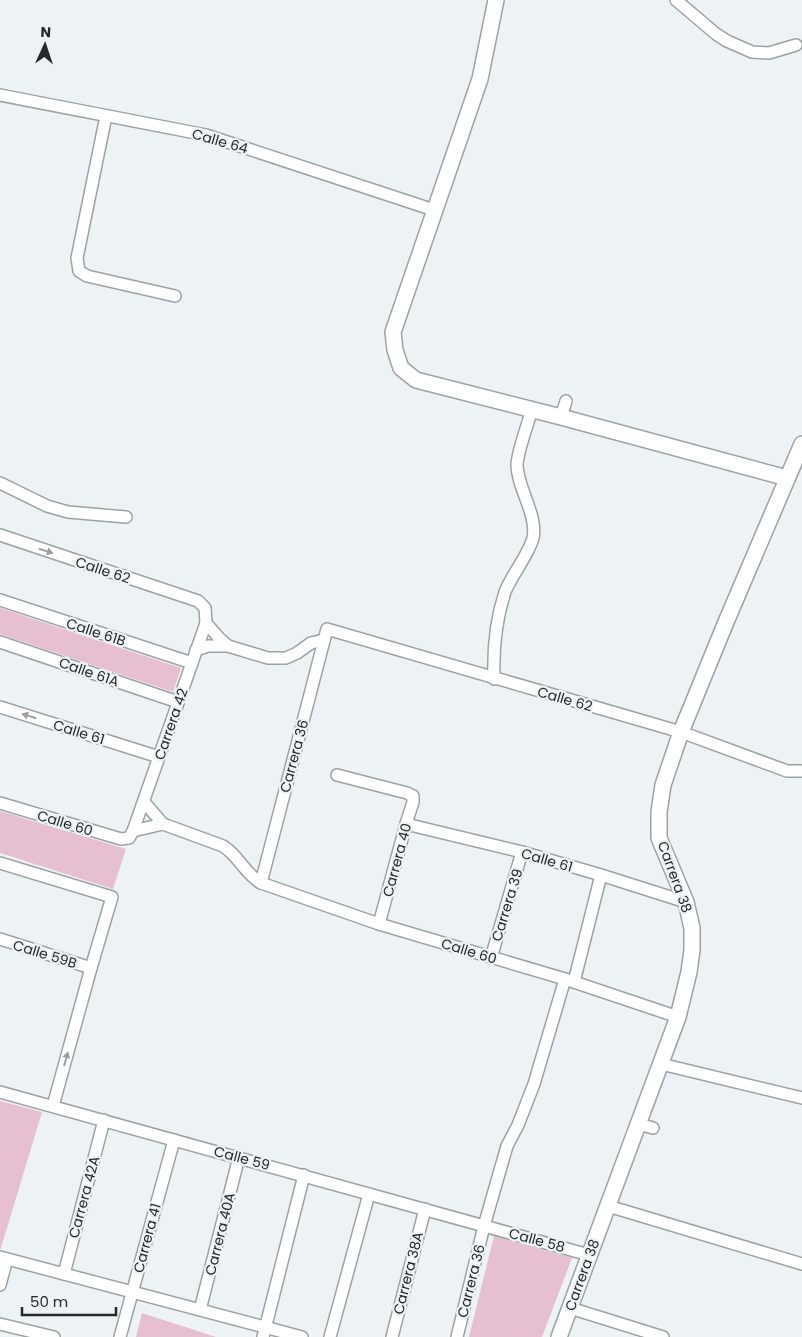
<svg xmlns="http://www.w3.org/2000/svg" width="802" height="1337" font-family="Poppins,sans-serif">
<rect width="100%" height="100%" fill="#edf3f5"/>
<!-- green -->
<g fill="#e6bfd0">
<polygon points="0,608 181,668 173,692 0,634"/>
<polygon points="0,811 126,849 113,889 0,853"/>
<polygon points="0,1101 42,1112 0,1251"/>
<polygon points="494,1236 572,1258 542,1337 469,1337"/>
<polygon points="142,1313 216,1337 136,1337"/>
</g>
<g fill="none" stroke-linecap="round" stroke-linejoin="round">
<!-- street casing -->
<g stroke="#9da3a4" stroke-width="14">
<g id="street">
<polyline points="676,0 716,34 727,41 752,52 769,53 796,45"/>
<polyline points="0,95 206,135 434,210"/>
<polyline points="106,116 77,258 79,271 87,276 175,296"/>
<polyline points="561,417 566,401"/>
<polyline points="0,483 47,506 68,512 126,517"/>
<polyline points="0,535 198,601 205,608 206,623 133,831 129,838 121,839 0,803"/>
<polyline points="0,600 192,663"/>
<polyline points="206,623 220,639 228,646"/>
<polyline points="0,642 178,702"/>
<polyline points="196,650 208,646 228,646 268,658 286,658 297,653 311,643 324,640"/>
<path d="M494,679c-1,-28 2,-60 11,-87 6,-16 24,-38 28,-54 5,-23 -16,-50 -16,-74 1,-14 11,-40 15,-55"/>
<polyline points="0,707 159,757"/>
<polyline points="337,775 407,793 413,796 413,802 406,824 379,924"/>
<path d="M144,802l19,22 60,22c16,10 21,27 38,37l118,41 186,55 113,38"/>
<polyline points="406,824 522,852 601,875 686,902"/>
<polyline points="133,831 163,824"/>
<polyline points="0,863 112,897 91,968 53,1106"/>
<polyline points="261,883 327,629 681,732 787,771 802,771"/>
<polyline points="0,939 91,968"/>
<polyline points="491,958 522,852"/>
<polyline points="574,982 601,875"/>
<polyline points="661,1064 802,1098"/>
<polyline points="0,1092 589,1255"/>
<polyline points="638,1124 653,1128"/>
<polyline points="608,1206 802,1264"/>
<polyline points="0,1257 302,1337"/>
<polyline points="64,1274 104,1120"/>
<polyline points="0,1285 7,1259"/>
<polyline points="570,1308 663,1337"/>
<polyline points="200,1310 239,1157"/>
<polyline points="0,1324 54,1337"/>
<polyline points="120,1337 174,1140"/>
<polyline points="263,1337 304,1175"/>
<polyline points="330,1337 369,1194"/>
<polyline points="392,1337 425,1209"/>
<polyline points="457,1337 484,1226 507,1146 518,1125 534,1084 565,979"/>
</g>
</g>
<!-- secondary casing -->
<g stroke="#9da3a4" stroke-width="18">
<g id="secondary">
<polyline points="496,0 480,79 393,332 395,350 401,368 416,380 561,417 787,478"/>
<polyline points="559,1337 678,1017 689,972 692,950 692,928 686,902 659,838 659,812 663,785 681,732 726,622 802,444"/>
</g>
</g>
<!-- street -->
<use href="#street" stroke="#fff" stroke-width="11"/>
<!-- secondary -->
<use href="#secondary" stroke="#fff" stroke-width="15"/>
</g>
<!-- one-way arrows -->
<defs><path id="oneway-solid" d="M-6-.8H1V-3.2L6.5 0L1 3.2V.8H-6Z" transform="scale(1.25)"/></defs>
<g fill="#9d9e9f">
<use href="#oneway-solid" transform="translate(46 551) rotate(18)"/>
<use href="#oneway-solid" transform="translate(29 716) rotate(-163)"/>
<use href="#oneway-solid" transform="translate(66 1059) rotate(-75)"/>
</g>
<g text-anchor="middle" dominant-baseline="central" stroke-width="4.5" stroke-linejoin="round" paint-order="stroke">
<!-- street labels -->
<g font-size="14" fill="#262829" stroke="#edf3f5">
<text transform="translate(220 141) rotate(16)">Calle 64</text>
<text transform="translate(103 570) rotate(18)">Calle 62</text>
<text transform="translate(96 632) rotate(18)">Calle 61B</text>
<text transform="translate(89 672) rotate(19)">Calle 61A</text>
<text transform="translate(565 699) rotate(16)">Calle 62</text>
<text transform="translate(171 724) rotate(-71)">Carrera 42</text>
<text transform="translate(79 732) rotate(17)">Calle 61</text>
<text transform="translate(294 756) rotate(-75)">Carrera 36</text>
<text transform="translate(65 823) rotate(17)">Calle 60</text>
<text transform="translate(397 860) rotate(-75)">Carrera 40</text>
<text transform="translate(547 860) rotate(16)">Calle 61</text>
<text transform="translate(675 877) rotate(70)">Carrera 38</text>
<text transform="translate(507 905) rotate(-73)">Carrera 39</text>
<text transform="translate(469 951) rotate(17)">Calle 60</text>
<text transform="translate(45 954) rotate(17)">Calle 59B</text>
<text transform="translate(242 1158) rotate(15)">Calle 59</text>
<text transform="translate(84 1197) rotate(-75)">Carrera 42A</text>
<text transform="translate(220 1234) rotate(-76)">Carrera 40A</text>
<text transform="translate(147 1238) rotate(-75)">Carrera 41</text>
<text transform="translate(537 1240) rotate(15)">Calle 58</text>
<text transform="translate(408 1273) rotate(-76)">Carrera 38A</text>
<text transform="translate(582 1275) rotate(-70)">Carrera 38</text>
<text transform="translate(471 1281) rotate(-76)">Carrera 36</text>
</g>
</g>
<!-- north arrow -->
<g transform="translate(45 45) rotate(3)" stroke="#edf3f5" stroke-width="4" paint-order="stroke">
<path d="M0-4L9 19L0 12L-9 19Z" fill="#262829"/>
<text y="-8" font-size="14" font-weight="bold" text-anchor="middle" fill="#262829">N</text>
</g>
<!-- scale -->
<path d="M22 1307v8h94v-8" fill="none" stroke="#262829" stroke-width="2.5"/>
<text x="30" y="1307" font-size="15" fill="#262829" stroke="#edf3f5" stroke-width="4" paint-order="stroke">50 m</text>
</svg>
